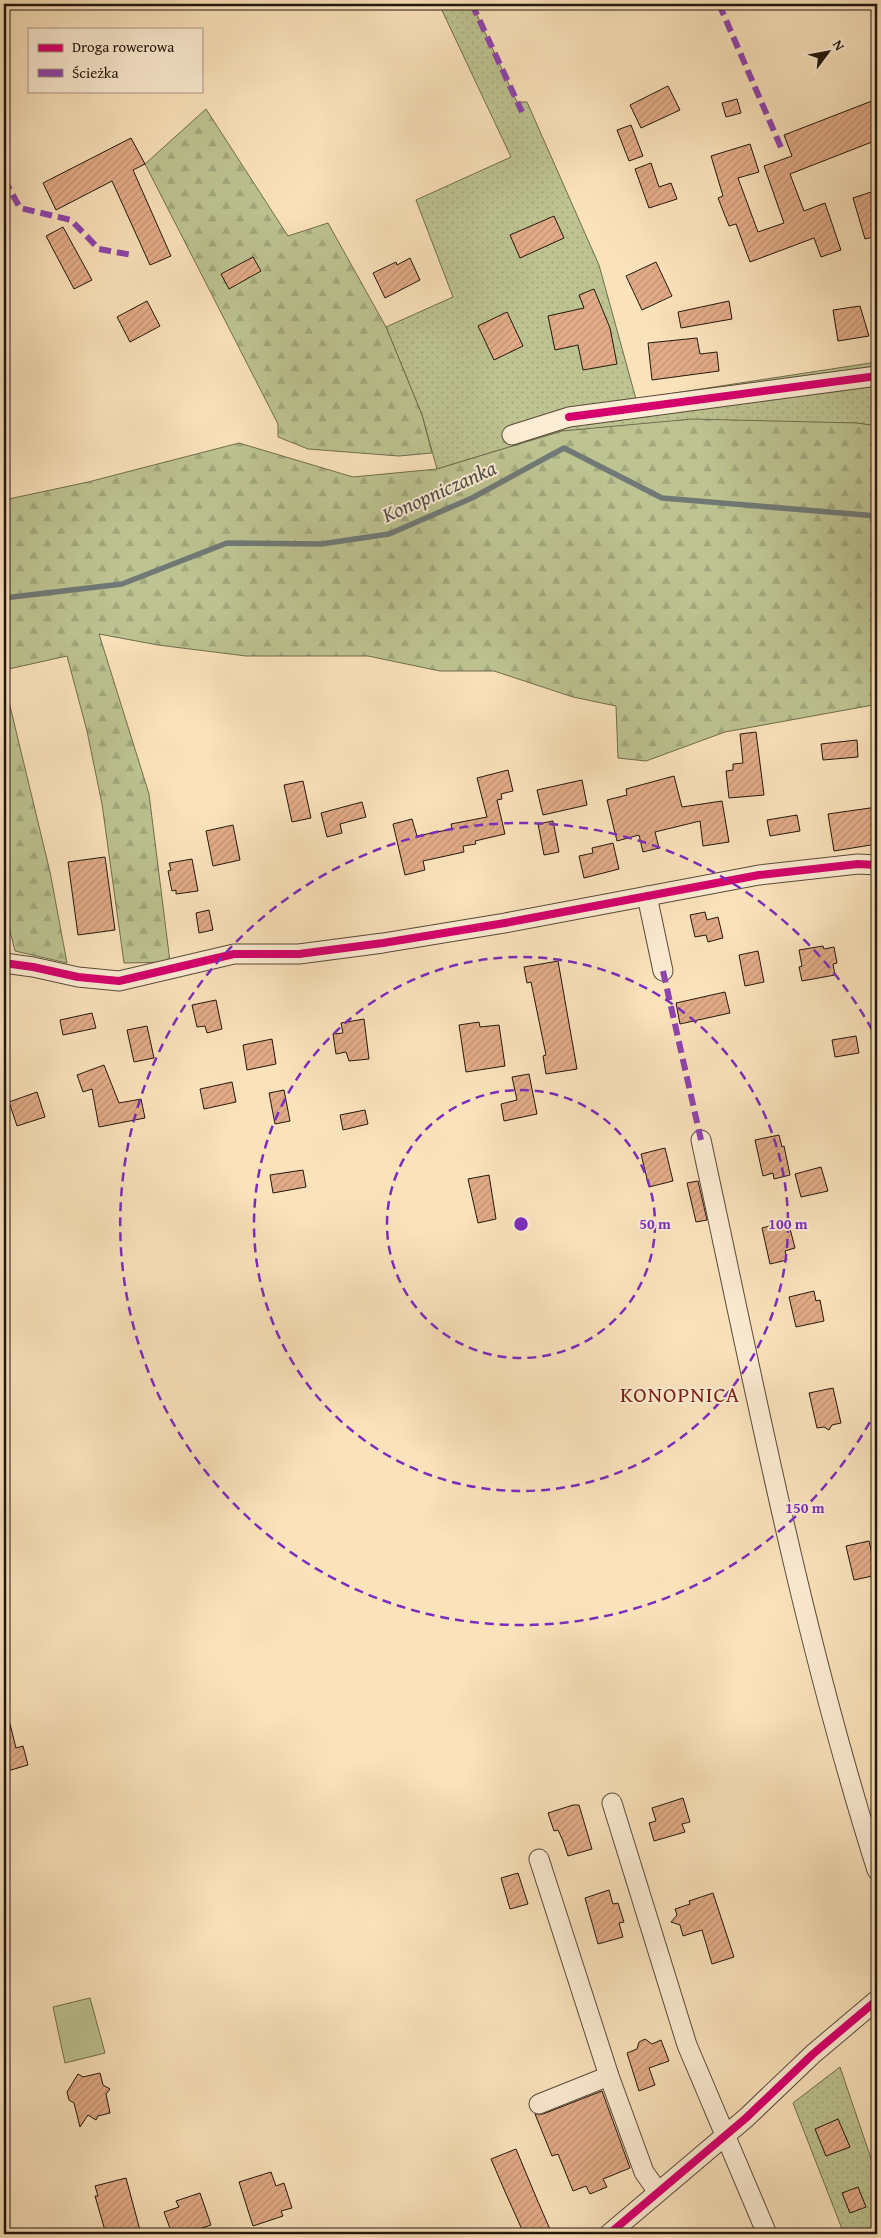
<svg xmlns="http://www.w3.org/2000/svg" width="881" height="2238" font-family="'Gentium Book Plus',serif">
<defs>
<pattern id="grass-dots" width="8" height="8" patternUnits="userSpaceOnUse" patternTransform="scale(1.25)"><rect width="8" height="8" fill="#bdc391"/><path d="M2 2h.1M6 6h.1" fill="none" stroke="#a2a77c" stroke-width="1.8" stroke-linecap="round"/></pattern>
<pattern id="forest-firs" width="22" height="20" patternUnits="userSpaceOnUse" patternTransform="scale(1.25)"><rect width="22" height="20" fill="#bdc391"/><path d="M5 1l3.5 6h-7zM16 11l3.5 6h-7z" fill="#a2a77c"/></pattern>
<pattern id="building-hatch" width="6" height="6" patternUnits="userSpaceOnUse" patternTransform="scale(1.25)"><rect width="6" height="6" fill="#e3ac88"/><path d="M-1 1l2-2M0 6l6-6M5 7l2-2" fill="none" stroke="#c29374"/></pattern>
</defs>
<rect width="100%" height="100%" fill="#fae2bb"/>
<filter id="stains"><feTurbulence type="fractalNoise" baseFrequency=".004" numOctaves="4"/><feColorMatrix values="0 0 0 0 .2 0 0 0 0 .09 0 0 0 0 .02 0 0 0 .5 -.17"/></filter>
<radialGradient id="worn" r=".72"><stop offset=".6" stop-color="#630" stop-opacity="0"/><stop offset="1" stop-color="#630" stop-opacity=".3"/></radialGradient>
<!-- grass -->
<g fill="url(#grass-dots)" stroke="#706d4e">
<polygon points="439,4 472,4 517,102 527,102 599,265 636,399 877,362 877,426 857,423 562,431 437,469 422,415 386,327 453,297 416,200 511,157"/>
<polygon points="840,2067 877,2176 877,2234 844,2234 793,2103"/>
</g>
<!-- forest -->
<g fill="url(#forest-firs)" stroke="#706d4e">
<polygon points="206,109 288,236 328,223 386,327 422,415 432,453 399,456 308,449 278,437 278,424 145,164"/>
<polygon points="692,419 857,423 877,426 877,648 873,705 725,732 646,761 618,758 616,706 573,697 494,671 440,671 368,656 246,656 158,645 99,634 149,794 170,962 124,963 102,804 87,731 67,656 4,670 4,500 88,482 239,443 353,477 437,469 562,431"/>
<polygon points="4,681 50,872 67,963 15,951 4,907"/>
</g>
<!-- park -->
<polygon fill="#bdc391" stroke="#706d4e" points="90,1998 105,2053 65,2063 53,2007"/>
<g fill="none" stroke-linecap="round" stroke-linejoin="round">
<!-- stream -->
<polyline stroke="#707976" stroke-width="5.5" points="4,598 122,584 227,543 321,544 389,534 472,498 564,448 662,498 877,516"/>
</g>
<!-- building -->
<g fill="url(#building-hatch)" stroke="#22170c">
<polygon points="668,86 680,110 641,128 630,105"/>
<polygon points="737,99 741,113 726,117 722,103"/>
<polygon points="877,99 877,140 790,174 804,211 825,203 841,250 821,257 814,238 750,262 736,224 729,226 718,198 723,196 711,156 750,144 759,172 738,178 758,232 784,223 764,166 792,156 784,135"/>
<polygon points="631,125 643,156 629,161 617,130"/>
<polygon points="131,138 145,164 133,170 171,256 150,265 112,181 56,210 43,183"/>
<polygon points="651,163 659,187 671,183 677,199 649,208 635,169"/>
<polygon points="877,190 877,236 865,239 853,198"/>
<polygon points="554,216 564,238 520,258 510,235"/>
<polygon points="63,227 92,280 74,289 46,236"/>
<polygon points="253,257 261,271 229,289 221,274"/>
<polygon points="410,258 420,280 385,298 373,273 396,262 397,265"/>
<polygon points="656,262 672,296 642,310 626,276"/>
<polygon points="594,289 610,328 617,364 583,370 578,345 555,350 548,316 584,308 579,295"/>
<polygon points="147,301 160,326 130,342 117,317"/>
<polygon points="729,301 732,319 681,328 678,312"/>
<polygon points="860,306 869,336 838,341 833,310"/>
<polygon points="507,312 523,346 494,360 478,326"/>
<polygon points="697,338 700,354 717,352 719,371 652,380 648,343"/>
<polygon points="756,732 764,795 729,798 726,771 733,770 733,764 743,763 740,734"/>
<polygon points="857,740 858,757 823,760 821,744"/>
<polygon points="508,770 513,791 501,794 502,799 497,800 505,834 475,841 476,844 463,846 464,852 423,861 425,870 405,875 393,824 412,819 417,836 452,829 451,824 487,817 477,778"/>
<polygon points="674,776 682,807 722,801 729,842 703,846 700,821 655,832 659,848 643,852 639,835 617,841 607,800 627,795 626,789"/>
<polygon points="582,780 587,805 543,815 537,790"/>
<polygon points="303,781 311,818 292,822 284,785"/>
<polygon points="362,802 366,817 340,824 342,833 327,837 321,813"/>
<polygon points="877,807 877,844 834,851 828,814"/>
<polygon points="797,815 800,831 770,836 767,820"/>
<polygon points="553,821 559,852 544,855 538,824"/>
<polygon points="233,825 240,860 213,866 206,831"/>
<polygon points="613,843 619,869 584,878 579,856 593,853 592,848"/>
<polygon points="105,857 115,930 78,935 68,862"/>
<polygon points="192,859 198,891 176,894 176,890 172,891 168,871 171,870 169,863"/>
<polygon points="209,910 213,930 199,933 196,913"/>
<polygon points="705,912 707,920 718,917 723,938 708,942 706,935 695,937 690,915"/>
<polygon points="823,946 824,949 834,947 837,963 833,964 835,975 802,981 799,967 802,966 799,950"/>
<polygon points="758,951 764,982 745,986 739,955"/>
<polygon points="558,961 577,1069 546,1074 543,1056 546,1055 531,982 527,983 524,967"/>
<polygon points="725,992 730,1013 680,1024 676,1003"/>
<polygon points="216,1000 222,1029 207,1033 205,1026 197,1027 192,1005"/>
<polygon points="92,1013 96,1028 63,1035 60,1020"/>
<polygon points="364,1019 369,1059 349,1061 346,1052 336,1054 333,1034 343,1033 341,1023"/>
<polygon points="479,1022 480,1027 499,1025 505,1066 466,1072 459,1025"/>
<polygon points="147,1026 154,1058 134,1062 127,1030"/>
<polygon points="856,1036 859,1053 835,1057 832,1040"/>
<polygon points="272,1039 276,1064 247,1070 243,1045"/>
<polygon points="104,1065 119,1103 141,1099 145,1118 99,1127 92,1089 83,1092 77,1075"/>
<polygon points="529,1074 537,1114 504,1121 501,1104 517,1100 512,1077"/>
<polygon points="232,1082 236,1102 204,1109 200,1089"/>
<polygon points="284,1090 290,1121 275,1124 269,1093"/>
<polygon points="37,1092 45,1117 17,1126 9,1102"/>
<polygon points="365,1110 368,1124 343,1130 340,1115"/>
<polygon points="779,1135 782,1147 784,1146 790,1175 774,1179 773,1173 763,1176 755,1140"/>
<polygon points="665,1148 673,1181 649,1187 641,1154"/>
<polygon points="821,1167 828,1191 801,1197 795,1174"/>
<polygon points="303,1170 306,1187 273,1193 270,1175"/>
<polygon points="489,1175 496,1219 478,1223 468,1179"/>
<polygon points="698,1181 707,1220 696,1222 687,1183"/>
<polygon points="788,1221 795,1248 785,1251 787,1260 770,1264 762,1228"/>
<polygon points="814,1291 816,1301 820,1300 824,1321 796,1327 789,1297"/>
<polygon points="833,1388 841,1423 832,1425 829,1430 824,1427 817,1428 809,1393"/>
<polygon points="869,1541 872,1554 875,1554 877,1575 854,1580 846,1546"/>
<polygon points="9,1720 16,1748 23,1746 28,1765 4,1772 4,1721"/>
<polygon points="683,1798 690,1822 682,1824 685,1832 654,1841 649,1823 656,1821 652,1808"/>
<polygon points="573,1805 579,1805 592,1849 568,1856 563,1841 558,1830 554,1831 548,1813"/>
<polygon points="518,1873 528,1904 510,1909 501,1878"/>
<polygon points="609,1890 613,1904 618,1903 624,1922 619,1923 623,1937 598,1944 585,1898"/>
<polygon points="713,1893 734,1957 712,1964 702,1930 683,1936 680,1925 671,1922 677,1915 675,1909 690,1904 689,1901"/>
<polygon points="645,2039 652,2044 661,2040 669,2061 649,2068 655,2085 639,2091 627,2053 637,2049 639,2042"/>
<polygon points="100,2073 103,2085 110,2089 106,2094 110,2113 98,2116 96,2120 88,2115 80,2127 74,2103 69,2100 67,2092 78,2074 83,2077"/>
<polygon points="602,2091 630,2168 603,2179 607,2187 590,2194 586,2186 573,2191 558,2154 552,2156 535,2114 543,2114"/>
<polygon points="838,2119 850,2147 826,2156 815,2129"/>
<polygon points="516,2149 536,2197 552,2234 524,2234 506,2194 491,2159"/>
<polygon points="271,2172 276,2186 284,2183 292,2208 281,2211 283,2216 253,2226 239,2182"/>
<polygon points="126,2178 141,2234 106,2234 95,2196 98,2196 95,2186"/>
<polygon points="858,2187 866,2207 850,2213 842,2193"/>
<polygon points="200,2193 211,2225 184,2234 172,2234 164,2212 179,2207 176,2201"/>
</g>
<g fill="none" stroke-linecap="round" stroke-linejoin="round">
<!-- minor casing -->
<g stroke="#584a38" stroke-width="21">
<g id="minor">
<polyline points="512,435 569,417 877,376"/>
<polyline points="647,896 663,971"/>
<polyline points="4,963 33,967 78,977 119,981 234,954 299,954 383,943 505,923 759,875 858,864 877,865"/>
<path d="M701,1140c53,244 100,491 176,730"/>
<polyline points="612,1803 687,2045 767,2234"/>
<polyline points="539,1859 609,2076 644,2172 658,2192"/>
<polyline points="539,2104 609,2076"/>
<polyline points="609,2234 746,2118 813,2054 877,2000"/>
</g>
</g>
<!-- minor -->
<use href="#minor" stroke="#fcecd3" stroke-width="19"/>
<!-- quiet -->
<g stroke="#8e44ad" stroke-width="6" stroke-dasharray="12 6" stroke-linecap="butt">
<polyline points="472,4 522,112"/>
<polyline points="719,4 783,152"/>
<polyline points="873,4 877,14"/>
<polyline points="4,179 20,208 71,220 99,249 132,255"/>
<polyline points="663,971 701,1140"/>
</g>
<!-- cycleway casing -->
<g stroke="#fcecd3" stroke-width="11">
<g id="cycleway">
<polyline points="569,417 877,376"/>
<polyline points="4,963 33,967 78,977 119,981 234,954 299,954 383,943 505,923 759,875 858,864 877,865"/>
<polyline points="609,2234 746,2118 813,2054 877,2000"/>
</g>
</g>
<!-- cycleway -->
<use href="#cycleway" stroke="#d6006c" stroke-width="8"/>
</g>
<!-- distance rings -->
<g fill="none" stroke="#7b2cbf" stroke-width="2.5" stroke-dasharray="9 6">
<circle cx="521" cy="1224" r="134"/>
<circle cx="521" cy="1224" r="267"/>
<path d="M877 1409A401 401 0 1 1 877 1039"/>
</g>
<g text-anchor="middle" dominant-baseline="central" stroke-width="4" stroke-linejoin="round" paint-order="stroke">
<!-- water labels -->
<g font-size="21" font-style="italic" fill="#50504a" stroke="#fcecd3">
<text transform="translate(439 491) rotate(-24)">Konopniczanka</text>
</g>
<!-- quarter labels -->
<g font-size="22" letter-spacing="1" fill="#7a1f14" stroke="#fcecd3">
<text x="680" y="1394">KONOPNICA</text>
</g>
</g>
<circle cx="521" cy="1224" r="8" fill="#7b2cbf" stroke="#fcecd3" stroke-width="2.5"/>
<g font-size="15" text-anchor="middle" font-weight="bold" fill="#7b2cbf" stroke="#fcecd3" stroke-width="4" stroke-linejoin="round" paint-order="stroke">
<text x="655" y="1229">50 m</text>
<text x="788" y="1229">100 m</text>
<text x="805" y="1513">150 m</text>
</g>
<!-- margin -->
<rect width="881" height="2238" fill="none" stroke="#fae2bb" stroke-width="20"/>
<rect x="5" y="5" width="871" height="2228" fill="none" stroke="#22170c" stroke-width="2.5"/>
<rect x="10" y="10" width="861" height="2218" fill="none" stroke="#22170c"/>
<!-- legend -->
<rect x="28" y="28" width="175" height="65" fill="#fcecd3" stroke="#a59783"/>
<rect x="38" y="44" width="25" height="8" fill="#d6006c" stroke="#a59783"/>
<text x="72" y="52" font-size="15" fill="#22170c">Droga rowerowa</text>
<rect x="38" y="69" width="25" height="8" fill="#8e44ad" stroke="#a59783"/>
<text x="72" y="78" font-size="15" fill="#22170c">Ścieżka</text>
<!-- north arrow -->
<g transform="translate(828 52) rotate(58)" stroke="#fcecd3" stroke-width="4" paint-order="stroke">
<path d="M0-4L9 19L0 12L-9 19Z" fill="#22170c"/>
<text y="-8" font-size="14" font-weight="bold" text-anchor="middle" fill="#22170c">N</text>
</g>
<rect width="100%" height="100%" filter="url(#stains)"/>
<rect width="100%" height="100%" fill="url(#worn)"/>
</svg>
